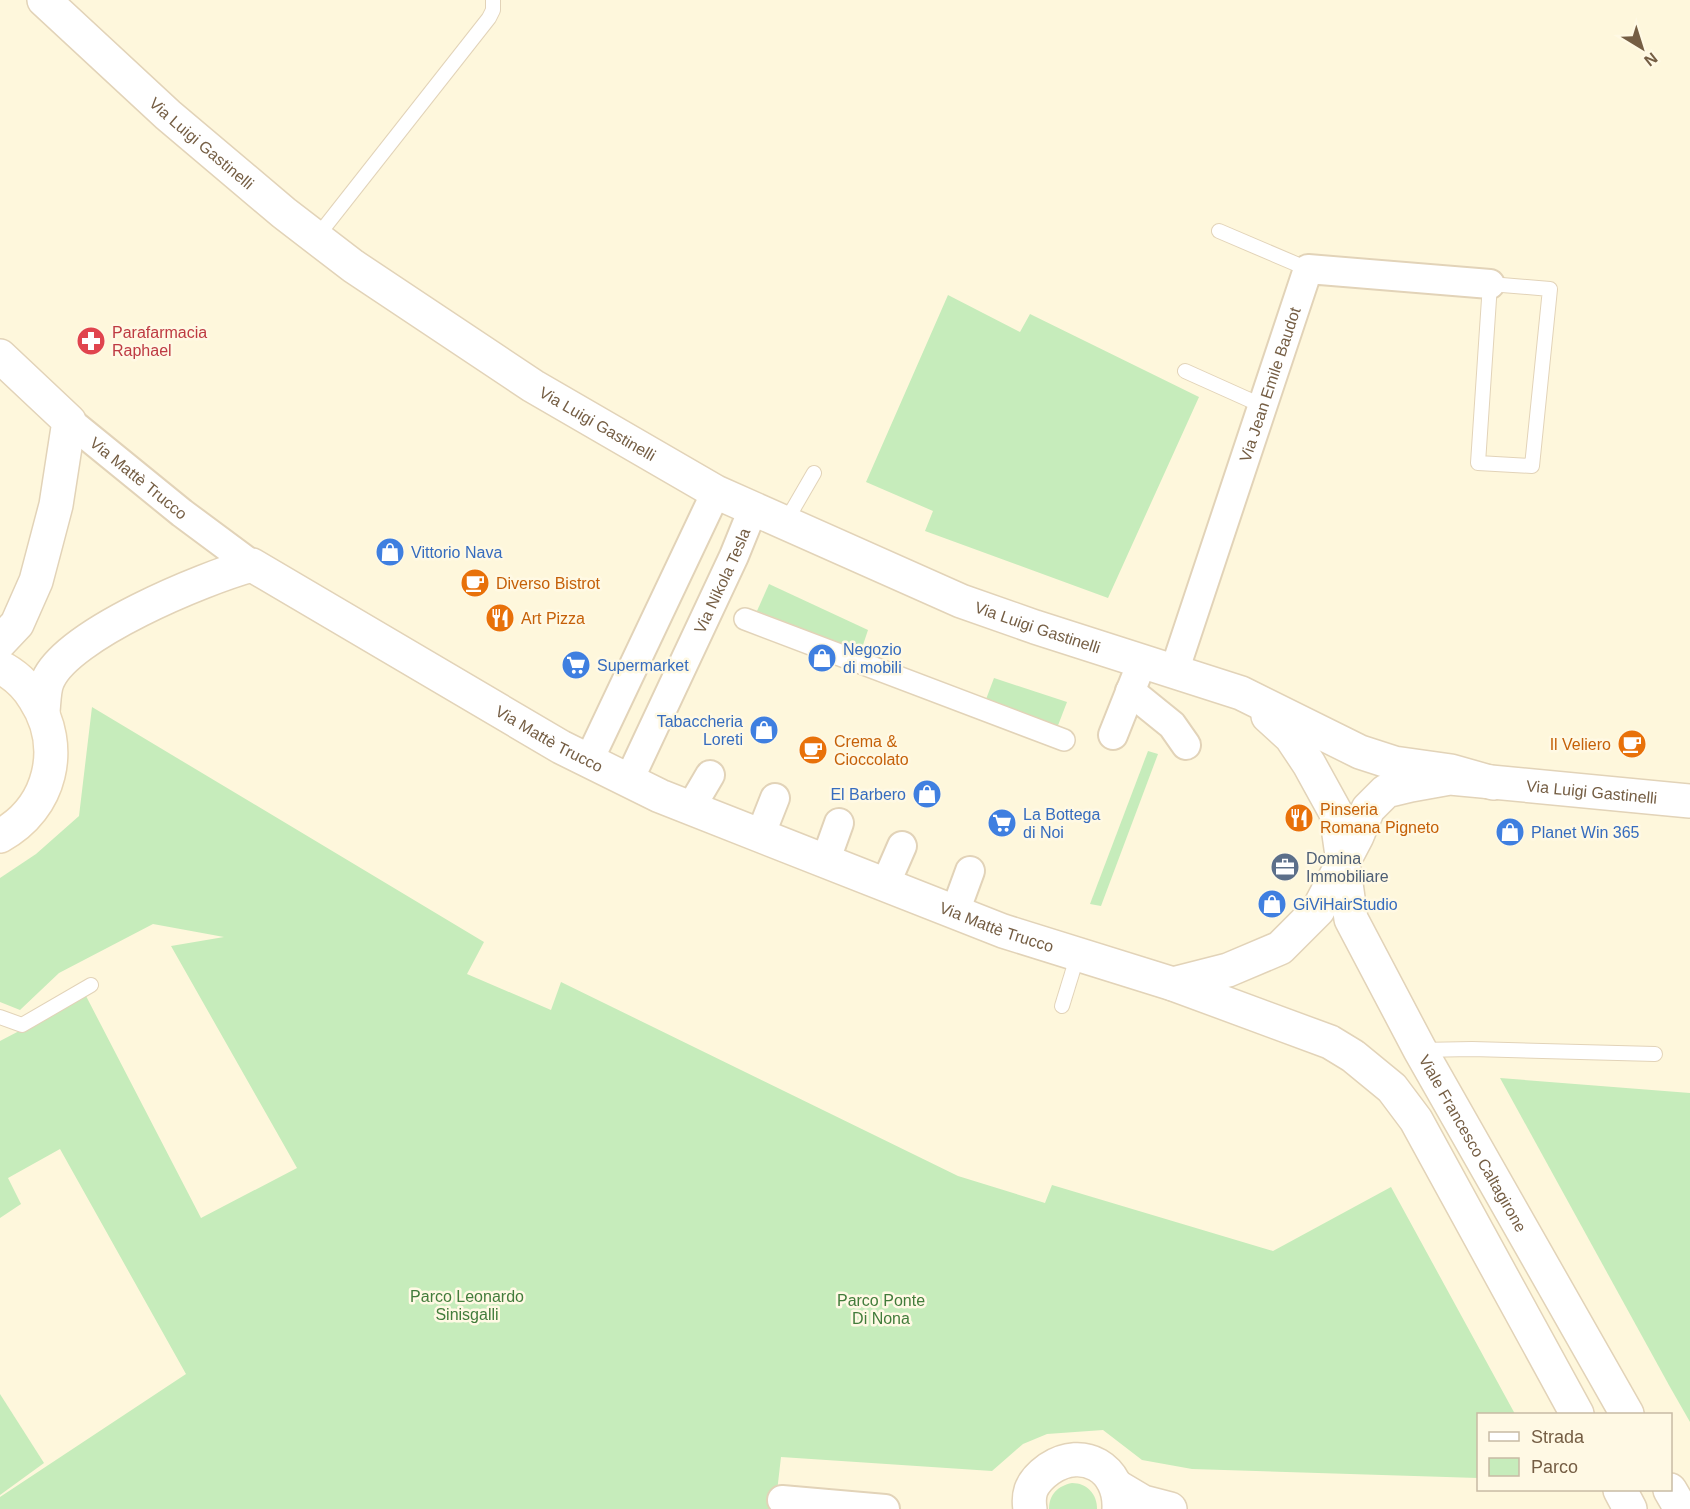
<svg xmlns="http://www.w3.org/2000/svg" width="1690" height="1509" font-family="Arial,sans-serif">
<rect width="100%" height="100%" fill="#fef7dc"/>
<!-- green -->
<g fill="#c6ecbb">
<polygon points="948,295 1020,332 1030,314 1199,397 1108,598 925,531 933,511 866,482"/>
<polygon points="769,584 868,630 861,651 757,611"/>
<polygon points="994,678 1067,702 1057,728 985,702"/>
<polygon points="92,707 484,942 467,974 551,1010 561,982 958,1176 1045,1203 1052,1185 1273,1251 1391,1187 1515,1414 1478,1414 1478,1478 1192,1469 1142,1460 1103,1430 1047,1434 1023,1444 992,1471 781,1457 775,1509 0,1509 0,1497 186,1374 60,1149 8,1178 21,1204 0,1218 0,1041 86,996 201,1218 297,1168 171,946 224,937 153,924 59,973 20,1010 0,1002 0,878 36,854 79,816"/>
<polygon points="1148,751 1158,754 1101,906 1090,904"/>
<polygon points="1500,1078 1690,1093 1690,1422 1670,1387"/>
<polygon points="0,1394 44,1463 0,1495"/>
<path d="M1072,1483c15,0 25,11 25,26h-48c0,-15 9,-23 23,-26z"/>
</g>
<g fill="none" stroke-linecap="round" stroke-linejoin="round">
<!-- service casing -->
<g stroke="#e2d3b8" stroke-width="16">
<g id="service">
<polyline points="1219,231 1308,269"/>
<polyline points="316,238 489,18 493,10 493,0"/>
<polygon points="1490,284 1550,289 1532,466 1478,463"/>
<polyline points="1185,371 1263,406"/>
<polyline points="785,523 814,473"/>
<polyline points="1062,1006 1078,954"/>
<polyline points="0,1017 22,1025 91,985"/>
<polyline points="1420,1050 1472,1049 1655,1054"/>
</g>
</g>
<!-- pedestrian casing -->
<g stroke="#e2d3b8" stroke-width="24">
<polyline id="pedestrian" points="745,619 1064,740"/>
</g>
<!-- minor casing -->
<g stroke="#e2d3b8" stroke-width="32">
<g id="minor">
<path id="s1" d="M69,421l113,92 70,52"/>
<path id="s2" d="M1174,672l134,-403 182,15"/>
<polyline points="1130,691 1172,725 1186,745"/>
<polyline points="1113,735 1142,662"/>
<polyline points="589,760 716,492"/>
<path id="s3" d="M629,780l105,-224 19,-47"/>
<polyline points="690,809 710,775"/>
<polyline points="760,836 775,798"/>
<polyline points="825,862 839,823"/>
<polyline points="885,885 902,846"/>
<polyline points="955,912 970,871"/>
<polyline points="782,1500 885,1509"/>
</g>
</g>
<!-- tertiary casing -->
<g stroke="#e2d3b8" stroke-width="36">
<g id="tertiary">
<path id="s4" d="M44,0l124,115 116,98 69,53 180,120 183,106 245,109 74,26 206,66 119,59 34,11 57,8 42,12"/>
<polyline points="0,356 69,421 56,505 36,581 17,624 0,642"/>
<path id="s5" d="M43,711c1,-9 1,-23 5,-31 20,-46 156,-102 204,-115l309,182 99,49 343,135 170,53 157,58 23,14 39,32 24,32 161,294"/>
<path id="s6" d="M1268,716l23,21 18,27 27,49 15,106 69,131 207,364"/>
<path id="s7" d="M1173,984l55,-14 52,-22 38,-38 39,-74 11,-27 18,-18 25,-6 39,-7 240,23"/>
<polyline points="1116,1486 1143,1502 1170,1509"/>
<polyline points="1620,1490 1630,1509"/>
<polyline points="1670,1490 1681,1509"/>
<path d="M1030,1509c-1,-6 -1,-13 1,-19 3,-8 11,-16 18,-21 34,-23 72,-1 70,40"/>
</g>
</g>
<!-- secondary casing -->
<g stroke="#e8d6b6" stroke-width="36">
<path id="secondary" d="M0,667c14,7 26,18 34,31 32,49 17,110 -34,138"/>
</g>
<!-- service -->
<use href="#service" stroke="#fff" stroke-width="14"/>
<!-- pedestrian -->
<use href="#pedestrian" stroke="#fff" stroke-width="21"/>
<!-- minor -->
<use href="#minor" stroke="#fff" stroke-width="28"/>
<!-- tertiary -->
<use href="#tertiary" stroke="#fff" stroke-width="33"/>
<!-- secondary -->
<use href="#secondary" stroke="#fff" stroke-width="33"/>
</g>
<!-- icons -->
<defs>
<g id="pharmacy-disc" transform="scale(1.5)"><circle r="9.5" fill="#e0444e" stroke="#fff9e4"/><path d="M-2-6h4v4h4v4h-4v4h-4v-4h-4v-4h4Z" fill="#fff"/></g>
<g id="shop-disc" transform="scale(1.5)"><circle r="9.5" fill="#3f7fe0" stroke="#fff9e4"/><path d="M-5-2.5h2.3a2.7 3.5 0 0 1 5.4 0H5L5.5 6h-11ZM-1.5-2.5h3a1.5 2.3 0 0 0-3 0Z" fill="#fff"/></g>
<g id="cafe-disc" transform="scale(1.5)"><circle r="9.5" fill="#e8710a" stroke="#fff9e4"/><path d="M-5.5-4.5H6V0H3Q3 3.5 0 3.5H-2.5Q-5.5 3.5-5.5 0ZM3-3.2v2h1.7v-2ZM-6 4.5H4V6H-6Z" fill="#fff"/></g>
<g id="restaurant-disc" transform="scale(1.5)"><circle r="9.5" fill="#e8710a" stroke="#fff9e4"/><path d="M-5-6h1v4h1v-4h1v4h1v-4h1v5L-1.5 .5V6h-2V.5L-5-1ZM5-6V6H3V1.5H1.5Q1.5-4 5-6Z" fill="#fff"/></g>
<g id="supermarket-disc" transform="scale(1.5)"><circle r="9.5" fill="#3f7fe0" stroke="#fff9e4"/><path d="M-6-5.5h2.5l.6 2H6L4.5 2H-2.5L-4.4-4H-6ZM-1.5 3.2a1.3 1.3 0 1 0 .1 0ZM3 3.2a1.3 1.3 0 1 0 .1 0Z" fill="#fff"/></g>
<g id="office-disc" transform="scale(1.5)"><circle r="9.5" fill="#5c6f8a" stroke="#fff9e4"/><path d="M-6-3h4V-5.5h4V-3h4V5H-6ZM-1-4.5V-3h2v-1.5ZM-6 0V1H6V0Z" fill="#fff"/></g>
</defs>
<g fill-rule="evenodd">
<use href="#pharmacy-disc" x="91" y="341"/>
<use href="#shop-disc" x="390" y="552"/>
<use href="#cafe-disc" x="475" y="583"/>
<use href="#restaurant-disc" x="500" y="618"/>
<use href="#shop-disc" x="822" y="658"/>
<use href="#supermarket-disc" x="576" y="665"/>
<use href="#shop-disc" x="764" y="730"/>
<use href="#cafe-disc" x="1632" y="744"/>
<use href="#cafe-disc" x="813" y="750"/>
<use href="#shop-disc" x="927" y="794"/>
<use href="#restaurant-disc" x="1299" y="818"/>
<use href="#supermarket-disc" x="1002" y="823"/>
<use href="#shop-disc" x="1510" y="832"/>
<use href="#office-disc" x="1285" y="867"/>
<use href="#shop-disc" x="1272" y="904"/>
</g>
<g text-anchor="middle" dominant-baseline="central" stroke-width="5" stroke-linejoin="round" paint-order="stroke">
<!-- street labels -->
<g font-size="16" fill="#755e44" stroke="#fff9e4">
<text stroke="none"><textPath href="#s4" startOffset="213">Via Luigi Gastinelli</textPath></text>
<text stroke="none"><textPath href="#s2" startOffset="303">Via Jean Emile Baudot</textPath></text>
<text stroke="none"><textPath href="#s4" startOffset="699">Via Luigi Gastinelli</textPath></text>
<text stroke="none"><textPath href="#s1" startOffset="90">Via Mattè Trucco</textPath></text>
<text stroke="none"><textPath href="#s3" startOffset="220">Via Nikola Tesla</textPath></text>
<text stroke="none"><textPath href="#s4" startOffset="1185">Via Luigi Gastinelli</textPath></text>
<text stroke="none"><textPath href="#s5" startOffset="614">Via Mattè Trucco</textPath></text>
<text stroke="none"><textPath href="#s7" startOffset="513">Via Luigi Gastinelli</textPath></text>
<text stroke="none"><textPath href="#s5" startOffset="1100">Via Mattè Trucco</textPath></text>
<text stroke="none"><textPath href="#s6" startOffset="482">Viale Francesco Caltagirone</textPath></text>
</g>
<!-- health labels -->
<g font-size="16" fill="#be3a42" stroke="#fff9e4" text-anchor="start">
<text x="112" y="332">Parafarmacia<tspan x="112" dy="18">Raphael</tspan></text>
</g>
<!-- shop labels -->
<g font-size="16" fill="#366cbe" stroke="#fff9e4" text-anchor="start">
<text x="411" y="552">Vittorio Nava</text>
<text x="843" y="649">Negozio<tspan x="843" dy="18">di mobili</tspan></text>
<text x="597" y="665">Supermarket</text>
<text x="743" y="721" text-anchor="end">Tabaccheria<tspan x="743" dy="18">Loreti</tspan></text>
<text x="906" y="794" text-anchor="end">El Barbero</text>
<text x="1023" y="814">La Bottega<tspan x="1023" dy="18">di Noi</tspan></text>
<text x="1531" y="832">Planet Win 365</text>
<text x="1293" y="904">GiViHairStudio</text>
</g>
<!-- food labels -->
<g font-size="16" fill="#c56008" stroke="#fff9e4" text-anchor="start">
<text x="496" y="583">Diverso Bistrot</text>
<text x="521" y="618">Art Pizza</text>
<text x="834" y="741">Crema &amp;<tspan x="834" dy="18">Cioccolato</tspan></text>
<text x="1611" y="744" text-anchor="end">Il Veliero</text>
<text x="1320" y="809">Pinseria<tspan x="1320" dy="18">Romana Pigneto</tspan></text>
</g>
<!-- service labels -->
<g font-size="16" fill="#4e5e75" stroke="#fff9e4" text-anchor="start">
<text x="1306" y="858">Domina<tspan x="1306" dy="18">Immobiliare</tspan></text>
</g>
<!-- park labels -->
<g font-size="16" fill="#427c3b" stroke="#fff9e4">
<text x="467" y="1296">Parco Leonardo<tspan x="467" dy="18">Sinisgalli</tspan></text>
<text x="881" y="1300">Parco Ponte<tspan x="881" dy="18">Di Nona</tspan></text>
</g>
</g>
<!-- legend -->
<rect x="1477" y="1413" width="195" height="78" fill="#fff9e4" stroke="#c8bba4" stroke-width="1.5"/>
<rect x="1489" y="1432" width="30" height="9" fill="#ffffff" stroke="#c8bba4" stroke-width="1.5"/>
<text x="1531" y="1443" font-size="18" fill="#755e44">Strada</text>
<rect x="1489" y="1458" width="30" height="18" fill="#c6ecbb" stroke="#c8bba4" stroke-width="1.5"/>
<text x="1531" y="1473" font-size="18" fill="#755e44">Parco</text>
<!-- north arrow -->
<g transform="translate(1642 48) rotate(142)" stroke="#fff9e4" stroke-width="4.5" paint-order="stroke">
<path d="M0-4.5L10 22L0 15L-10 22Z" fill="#755e44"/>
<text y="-9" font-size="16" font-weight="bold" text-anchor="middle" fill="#755e44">N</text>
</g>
</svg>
